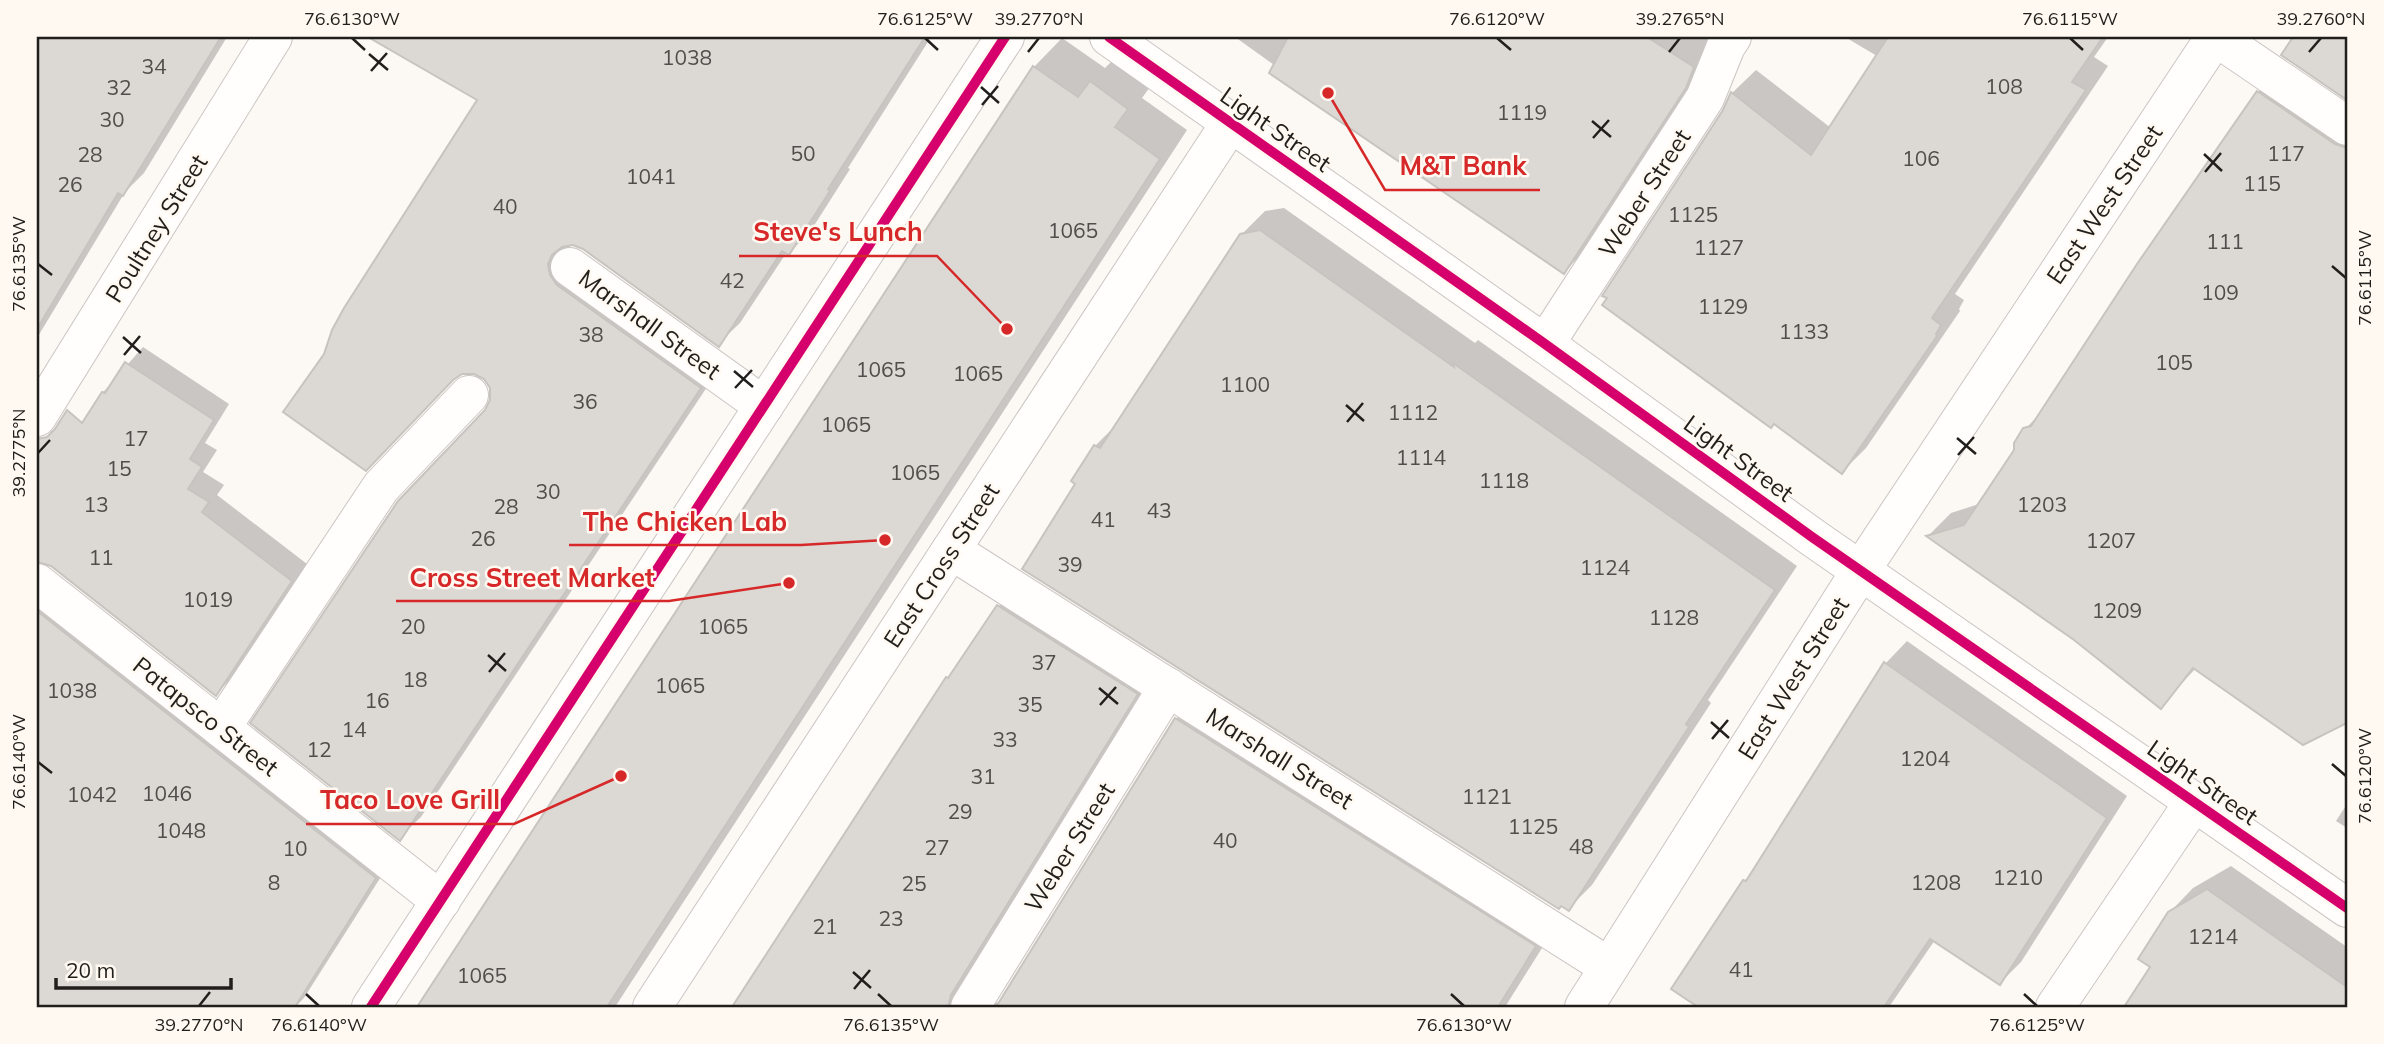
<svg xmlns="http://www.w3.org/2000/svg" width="2384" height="1044" font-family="Mulish,sans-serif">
<rect width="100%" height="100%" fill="#fcf8f4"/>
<!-- shadow -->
<g fill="#0003">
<polygon points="37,37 227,37 144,173 125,192 37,338"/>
<polygon points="371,37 931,37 848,168 850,169 810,232 789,253 787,252 740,323 718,344 584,248 569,244 571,254 721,366 421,817 399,838 486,411 492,401 492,389 486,378 475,372 326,355 479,100"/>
<polygon points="1235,37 1709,37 1717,42 1589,247 1564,272"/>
<polygon points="1845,37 2108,37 2094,57 2108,66 1955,294 1964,300 1959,309 1960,311 1866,448 1842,472 1725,111 1732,93 1756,70 1831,128 1877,56"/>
<polygon points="2292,37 2347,37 2347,98 2283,54"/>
<polygon points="1062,38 1105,68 1119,54 1155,80 1142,98 1187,130 615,1007 419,1007 1034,67"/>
<polygon points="2282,68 2347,113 2347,721 2303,742 2196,668 2161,706 2048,620 1928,536 1951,513 1979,504 2016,450 2025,429 2044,410 2258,92"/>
<polygon points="1284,208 1475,343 1478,340 1797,566 1708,700 1711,703 1592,885 1568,909 1077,484 1095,446 1120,421 1241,235 1265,211"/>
<polygon points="143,347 229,404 205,443 217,450 203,472 224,485 217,495 307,564 232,678 216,694 51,564 37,560 37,497 66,453 64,452 98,398"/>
<polygon points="37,581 391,861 304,998 295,1007 37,1007"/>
<polygon points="1024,581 1162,669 983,1000 1000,1003 1176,719 1201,694 1559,921 1505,1007 734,1007 947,678 957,668 999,606"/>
<polygon points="1907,641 2127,796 2021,962 2000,983 1935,940 1889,1007 1836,1007 1794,980 1777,1007 1701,1007 1674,989 1745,881 1754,872 1886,663"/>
<polygon points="2347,804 2347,828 2336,821"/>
<polygon points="2231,866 2347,947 2347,1007 2126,1007 2152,967 2169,913 2193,888"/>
</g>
<!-- building -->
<g fill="#dcd9d5" stroke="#c7c4c0" stroke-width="2">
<polygon points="37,37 221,37 123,196 118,193 37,329"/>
<polygon points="368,37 925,37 828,189 830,191 789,255 782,251 719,347 583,249 573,245 562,247 552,255 548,264 550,275 557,285 701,388 400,841 250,723 398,501 485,410 490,400 490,388 484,379 474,374 462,374 453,380 366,471 283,412 324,354 332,330 344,308 477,100"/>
<polygon points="1288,37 1647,37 1694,67 1686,88 1564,274 1269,73"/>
<polygon points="1888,37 2103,37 2072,82 2086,90 1932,318 1941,325 1936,334 1937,336 1842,474 1774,424 1771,428 1602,305 1607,298 1602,296 1723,110 1731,92 1811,155"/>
<polygon points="2293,37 2347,37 2347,100 2281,55"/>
<polygon points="1033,66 1078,97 1090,81 1128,109 1115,127 1160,159 607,1007 417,1007"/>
<polygon points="2257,91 2335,144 2347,148 2347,723 2303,745 2193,668 2161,709 2074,640 1926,536 1964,525 2014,450 2014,443 2023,428 2031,426 2137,264"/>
<polygon points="1260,230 1454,367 1453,363 1775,590 1686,724 1689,727 1569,911 1561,906 1559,909 1022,569 1075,484 1071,481 1094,445 1100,448 1240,234"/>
<polygon points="125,362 214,420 190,459 202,467 188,489 209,502 202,512 292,581 216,696 51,566 37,562 37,439 47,437 55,429 67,410 82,423 102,392 105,393"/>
<polygon points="997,605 1138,694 951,995 948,1007 732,1007 946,677 948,678"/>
<polygon points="37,611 376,878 295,1007 37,1007"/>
<polygon points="1884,662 2107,818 2000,985 1930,939 1884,1007 1698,1007 1671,989 1743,880 1746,881"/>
<polygon points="1175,718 1536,946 1498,1007 996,1007"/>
<polygon points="2207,889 2347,987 2347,1007 2124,1007 2150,967 2138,959 2168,912"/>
</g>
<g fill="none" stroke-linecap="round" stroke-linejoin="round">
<!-- minor casing -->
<g stroke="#c9c6c3" stroke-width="40">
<g id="minor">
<polyline points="1109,37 1545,344 1812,537 2347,908"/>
<polyline points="2216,37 2347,126"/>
<polyline points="570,267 764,406"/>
<polyline points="1545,344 1705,98 1726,46 1732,37"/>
<polyline points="37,417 273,37"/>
<polyline points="951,550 1609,967"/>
<polyline points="37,583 441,901"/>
<polyline points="221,728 381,487 469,395"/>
<polyline points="371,1007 1005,37"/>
<polyline points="652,1007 1231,122"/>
<polyline points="970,1007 1168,687"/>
<polyline points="1584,1007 1861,570 2215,37"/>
<polyline points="2055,1007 2194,802"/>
</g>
</g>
<!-- minor -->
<use href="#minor" stroke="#fffefd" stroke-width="38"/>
<!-- cycleway casing -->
<g stroke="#fff9f1" stroke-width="15">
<g id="cycleway">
<polyline points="1109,37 1545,344 1812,537 2347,908"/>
<polyline points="371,1007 1005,37"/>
</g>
</g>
<!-- cycleway -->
<use href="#cycleway" stroke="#d6006c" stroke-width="10"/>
</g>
<!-- ticks -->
<path fill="none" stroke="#211f1c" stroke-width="2.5" d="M352,38l13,12M925,38l13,12M1497,38l14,12M2070,38l13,12M1028,52l11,-14M1669,52l11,-14M2309,52l12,-14M369,54l19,16M371,71l16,-18M981,87l18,16M982,105l16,-19M1592,121l19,16M1593,138l16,-18M2204,154l18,17M2205,172l16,-19M38,264l14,11M2332,266l14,12M123,337l18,16M124,355l16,-19M734,371l19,16M735,388l17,-18M1346,405l18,16M1347,422l16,-19M1957,438l19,16M38,453l12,-13M1958,455l16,-18M488,655l18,16M489,672l16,-19M1099,688l19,16M1100,705l16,-18M1711,722l18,16M1712,739l16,-19M38,762l14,11M2332,764l14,12M853,972l18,16M854,989l16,-19M306,994l13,12M878,994l13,12M1451,994l13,12M2024,994l13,12M199,1006l11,-14"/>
<g text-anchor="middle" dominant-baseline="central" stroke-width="5" stroke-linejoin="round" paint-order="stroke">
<!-- number labels -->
<g font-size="21" fill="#504e4a">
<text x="687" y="57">1038</text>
<text x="154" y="66">34</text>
<text x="2004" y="86">108</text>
<text x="119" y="87">32</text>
<text x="1522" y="112">1119</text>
<text x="112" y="119">30</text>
<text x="803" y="153">50</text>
<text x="2286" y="153">117</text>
<text x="90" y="154">28</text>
<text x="1921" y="158">106</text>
<text x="651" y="176">1041</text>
<text x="2262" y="183">115</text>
<text x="70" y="184">26</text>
<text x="505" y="206">40</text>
<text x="1693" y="214">1125</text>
<text x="1073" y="230">1065</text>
<text x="2225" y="241">111</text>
<text x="1719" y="247">1127</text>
<text x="732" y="280">42</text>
<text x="2220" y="292">109</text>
<text x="1723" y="306">1129</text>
<text x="1804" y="331">1133</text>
<text x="591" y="334">38</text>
<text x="2174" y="362">105</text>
<text x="881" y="369">1065</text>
<text x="978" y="373">1065</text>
<text x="1245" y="384">1100</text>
<text x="585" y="401">36</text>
<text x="1413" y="412">1112</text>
<text x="846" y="424">1065</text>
<text x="136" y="438">17</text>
<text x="1421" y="457">1114</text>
<text x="119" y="468">15</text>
<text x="915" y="472">1065</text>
<text x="1504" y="480">1118</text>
<text x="548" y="491">30</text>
<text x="96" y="504">13</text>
<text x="2042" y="504">1203</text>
<text x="506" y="506">28</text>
<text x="1159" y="510">43</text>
<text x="1103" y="519">41</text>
<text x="483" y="538">26</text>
<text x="2111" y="540">1207</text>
<text x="101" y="557">11</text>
<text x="1070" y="564">39</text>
<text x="1605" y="567">1124</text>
<text x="208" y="599">1019</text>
<text x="2117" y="610">1209</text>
<text x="1674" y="617">1128</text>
<text x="413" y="626">20</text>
<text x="723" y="626">1065</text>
<text x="1044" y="662">37</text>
<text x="415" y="679">18</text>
<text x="680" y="685">1065</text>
<text x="72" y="690">1038</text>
<text x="377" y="700">16</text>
<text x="1030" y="704">35</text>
<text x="354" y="729">14</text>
<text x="1005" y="739">33</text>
<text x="319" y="749">12</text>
<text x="1925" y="758">1204</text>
<text x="983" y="776">31</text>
<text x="167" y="793">1046</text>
<text x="92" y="794">1042</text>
<text x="1487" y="796">1121</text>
<text x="960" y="811">29</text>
<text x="1533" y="826">1125</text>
<text x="181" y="830">1048</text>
<text x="1225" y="840">40</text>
<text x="1581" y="846">48</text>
<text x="937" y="847">27</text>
<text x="295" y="848">10</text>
<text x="2018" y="877">1210</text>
<text x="274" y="882">8</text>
<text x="1936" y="882">1208</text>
<text x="914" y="883">25</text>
<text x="891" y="918">23</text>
<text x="825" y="926">21</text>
<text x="2213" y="936">1214</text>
<text x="1741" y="969">41</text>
<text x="482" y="975">1065</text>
</g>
<!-- street labels -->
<g font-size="24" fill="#211f1c" stroke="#fff9f1">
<text transform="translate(1276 129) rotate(35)">Light Street</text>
<text transform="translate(1644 193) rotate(-57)">Weber Street</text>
<text transform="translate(2104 204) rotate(-56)">East West Street</text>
<text transform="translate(156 228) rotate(-58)">Poultney Street</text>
<text transform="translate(650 324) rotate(36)">Marshall Street</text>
<text transform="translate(1739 458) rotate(36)">Light Street</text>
<text transform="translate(941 565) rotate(-57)">East Cross Street</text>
<text transform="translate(1793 678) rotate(-58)">East West Street</text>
<text transform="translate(206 716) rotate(38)">Patapsco Street</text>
<text transform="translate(1280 758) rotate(32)">Marshall Street</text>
<text transform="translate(2203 782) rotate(35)">Light Street</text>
<text transform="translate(1069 847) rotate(-58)">Weber Street</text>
</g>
</g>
<!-- callouts -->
<path fill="none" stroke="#d62828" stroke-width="2.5" d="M1328 93L1385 190H1540M1007 329L937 256H739M885 540L801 545H569M789 583L669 601H396M621 776L514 824H306"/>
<g fill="#d62828" stroke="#fff9f1" stroke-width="2.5">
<circle cx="1328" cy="93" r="7"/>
<circle cx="1007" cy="329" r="7"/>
<circle cx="885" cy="540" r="7"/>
<circle cx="789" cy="583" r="7"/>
<circle cx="621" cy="776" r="7"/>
</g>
<g font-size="26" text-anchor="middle" font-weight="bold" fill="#d62828" stroke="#fff9f1" stroke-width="5" stroke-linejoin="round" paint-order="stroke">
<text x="1463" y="175">M&amp;T Bank</text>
<text x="838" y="241">Steve's Lunch</text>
<text x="685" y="531">The Chicken Lab</text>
<text x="532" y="587">Cross Street Market</text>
<text x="410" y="809">Taco Love Grill</text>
</g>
<!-- border -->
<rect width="2384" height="1044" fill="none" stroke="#fff9f1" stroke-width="77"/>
<!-- scale -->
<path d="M56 978v10h175v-10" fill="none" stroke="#211f1c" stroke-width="3.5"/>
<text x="66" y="978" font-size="21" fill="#211f1c" stroke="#fff9f1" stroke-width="5" paint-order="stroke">20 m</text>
<rect x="38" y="38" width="2308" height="968" fill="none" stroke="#211f1c" stroke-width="2.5"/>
<g font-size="18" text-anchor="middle" fill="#211f1c">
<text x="352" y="25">76.6130°W</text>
<text x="925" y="25">76.6125°W</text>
<text x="1039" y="25">39.2770°N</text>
<text x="1497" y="25">76.6120°W</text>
<text x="1680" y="25">39.2765°N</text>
<text x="2070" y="25">76.6115°W</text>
<text x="2321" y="25">39.2760°N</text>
<text transform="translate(19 264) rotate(-90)" y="6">76.6135°W</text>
<text transform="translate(2365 278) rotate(-90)" y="6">76.6115°W</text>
<text transform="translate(19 453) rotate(-90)" y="6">39.2775°N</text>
<text transform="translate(19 762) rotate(-90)" y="6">76.6140°W</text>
<text transform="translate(2365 776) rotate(-90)" y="6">76.6120°W</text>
<text x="199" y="1031">39.2770°N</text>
<text x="319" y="1031">76.6140°W</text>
<text x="891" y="1031">76.6135°W</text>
<text x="1464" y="1031">76.6130°W</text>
<text x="2037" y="1031">76.6125°W</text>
</g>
</svg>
